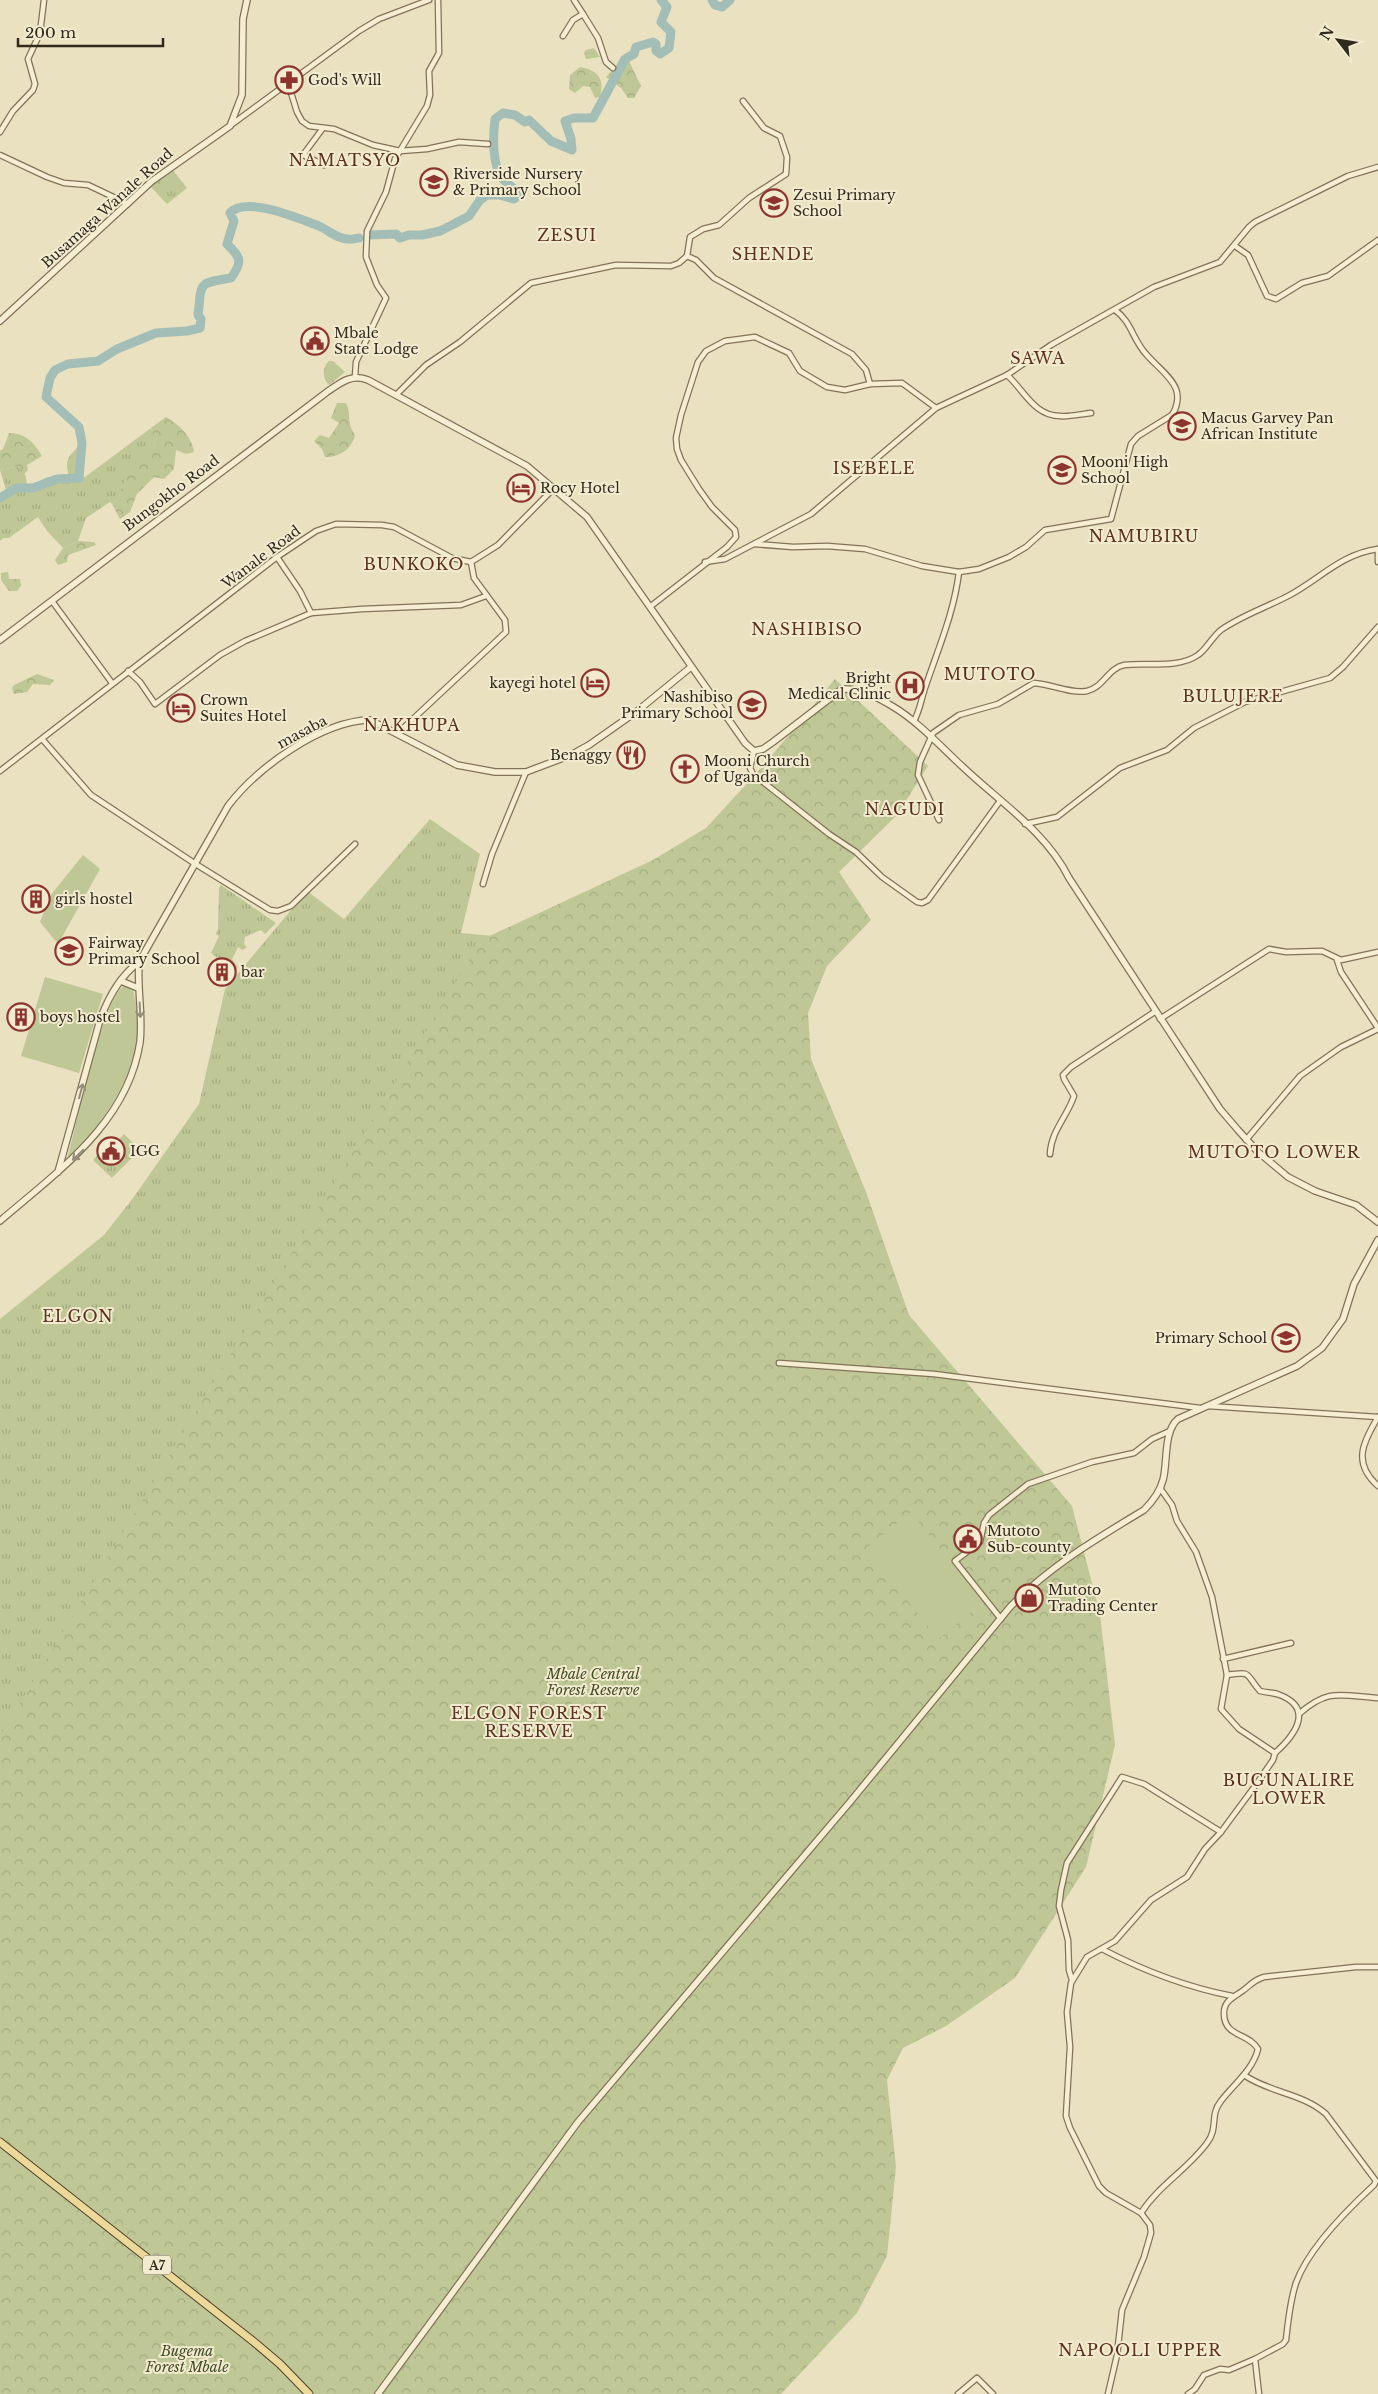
<svg xmlns="http://www.w3.org/2000/svg" width="1378" height="2394" font-family="'Libre Baskerville',serif">
<defs>
<pattern id="grass-tufts" width="24" height="20" patternUnits="userSpaceOnUse" patternTransform="scale(1.25)"><rect width="24" height="20" fill="#bec795"/><path d="M3 7l-1-3M5 7V3M7 7l1-3M15 17l-1-3M17 17v-4M19 17l1-3" fill="none" stroke="#a4ab80"/></pattern>
<pattern id="forest-crowns" width="20" height="18" patternUnits="userSpaceOnUse" patternTransform="scale(1.25)"><rect width="20" height="18" fill="#bec795"/><path d="M2 6a3 3 0 1 1 6 0M12 15a3 3 0 1 1 6 0" fill="none" stroke="#a4ab80"/></pattern>
</defs>
<rect width="100%" height="100%" fill="#eae1c0"/>
<!-- grass -->
<g fill="url(#grass-tufts)">
<polygon points="172,169 187,188 167,204 150,186"/>
<path d="M329,361h4l12,11 -16,13c-7,-6 -7,-18 0,-24z"/>
<path d="M151,428l4,16 -7,12 -24,27 -6,17 -6,4 -2,-2 -24,16 -8,23 -15,7 -16,-17 -9,-14 -29,21h-6l-3,3v-44l7,-4 -7,-23 20,-4 6,11 1,9 9,-2 11,-7 22,-1c-4,-13 -2,-19 8,-28l7,11 -2,17 3,1z"/>
<polygon points="430,819 480,854 461,933 567,943 0,1813 0,1319 104,1235 133,1198 199,1104 225,989 307,891 344,919"/>
<polygon points="221,885 276,923 265,934 261,930 245,937 244,944 247,947 242,950 238,947 232,959 238,967 230,977 226,965 211,953 219,936 216,934 218,929 219,888"/>
<polygon points="124,1134 140,1150 112,1178 93,1160 98,1155 109,1165 119,1152 113,1145"/>
</g>
<!-- forest -->
<g fill="url(#forest-crowns)">
<polygon points="594,48 600,57 586,59 584,53 586,50"/>
<polygon points="621,61 629,61 641,86 634,98 628,98 621,88 606,77"/>
<path d="M580,67c18,3 25,12 20,30l-5,1 -5,-11 -7,-1 -8,7 -6,-4 1,-14z"/>
<path d="M337,403h9c6,11 0,19 9,32 -3,14 -15,22 -30,22l-3,-8 -8,-8 6,-6 9,3 10,-15 -8,-5z"/>
<path d="M166,417c13,8 26,19 28,35l-8,2 -10,-4 -2,19 -10,10 -10,-2 -17,17 -7,18 -10,7 -8,-15 6,-4c4,-12 8,-27 18,-36 8,-7 13,-10 19,-20l-4,-16z"/>
<path d="M9,433c17,0 25,10 33,23l-15,9 1,5 -4,4 -4,-8 -20,4v-19l3,-2z"/>
<polygon points="78,541 94,542 96,545 68,555 67,562 58,565 55,560 63,548"/>
<polygon points="8,572 9,579 20,579 21,586 17,591 9,591 1,580 1,573"/>
<polygon points="37,674 54,680 50,685 33,684 27,692 14,694 12,688 14,685"/>
<polygon points="835,679 928,766 897,815 839,872 871,920 827,966 808,1013 811,1059 866,1192 909,1315 1072,1506 1100,1614 1115,1745 1086,1867 1015,1978 946,2026 903,2048 887,2080 896,2167 887,2256 857,2313 781,2394 0,2394 0,1736 481,940 653,860 706,828 764,765"/>
</g>
<!-- park -->
<g fill="#bec795">
<polygon points="83,855 100,869 58,944 40,922 50,896"/>
<polygon points="45,977 103,994 79,1073 21,1056"/>
<path d="M126,984l7,5c2,13 7,29 6,42 -7,52 -37,93 -72,130 8,-31 35,-164 59,-177z"/>
<polygon points="911,1512 983,1603 938,1639 866,1548"/>
</g>
<g fill="none" stroke-linecap="round" stroke-linejoin="round">
<!-- river -->
<g stroke="#a3bdb7" stroke-width="9">
<polyline points="712,0 715,5 722,7 730,0"/>
<path d="M369,235l27,-1 4,4 9,-3h13l18,-4 12,-6 17,-9 11,-16 7,-5h12l15,4 4,-3c-2,-10 -13,-11 -18,-21 -8,-16 -7,-39 -5,-56l8,-6 12,2 10,7 4,-2 22,21 21,9 -1,-11 -6,-18 9,-3h19l32,-59 9,-5 2,-7 17,-5 3,2v7l4,3 9,-6 2,-16 -10,-10 6,-15 -6,-7"/>
<path d="M0,498l16,-10h17l24,-9 22,-1 3,-35 -3,-16 -33,-30 4,-19 5,-8 13,-6 30,-3 19,-12 39,-16 31,-2 13,-3 1,-9 -3,-4c4,-31 -2,-32 33,-37 12,-17 10,-20 -4,-34l7,-23 -4,-8c16,-18 69,6 89,13 9,4 18,13 29,13 3,1 8,-1 11,-1"/>
</g>
<!-- minor casing -->
<g stroke="#827259" stroke-width="7">
<g id="minor">
<polyline points="583,14 598,38 606,62 613,68"/>
<polyline points="563,36 573,20 583,14 574,0"/>
<polyline points="288,83 297,112 302,121 309,126 334,129 373,145 400,151 427,149 459,142 488,144"/>
<polyline points="231,125 359,31 379,19 429,0"/>
<polyline points="323,128 303,155 324,165"/>
<polyline points="0,132 13,111 33,90 35,84 28,59 40,33 44,0"/>
<polyline points="0,155 47,177 64,183 88,185 128,204"/>
<polyline points="1235,246 1248,255 1267,296 1276,299 1302,283 1328,276 1378,240"/>
<polyline points="687,256 696,260 714,278 852,354 866,370 870,384 902,383 936,408"/>
<path d="M1007,375c17,15 27,41 53,41 10,1 21,-2 31,-3"/>
<polyline points="355,377 356,362 386,298 377,285 366,257 367,231 386,192 395,159 427,106 430,95 429,71 439,53 438,0"/>
<polyline points="396,395 426,365 460,342 531,283 616,265 671,266 679,263 687,256 690,237 703,229 719,225 749,198 786,174 787,157 780,136 764,128 743,101"/>
<path d="M754,544l39,3 34,-1 38,3 57,17 37,6 20,-3 30,-12 17,-10 19,-17 66,-11 20,-75 7,-8 34,-21c5,-7 7,-18 4,-26 -5,-13 -21,-24 -30,-35 -13,-14 -15,-33 -31,-44"/>
<polyline points="1378,549 1378,562"/>
<polyline points="277,557 300,591 311,613"/>
<polyline points="705,562 725,559 811,514 936,408 1007,375 1051,345 1154,287 1220,262 1249,227 1255,222 1348,176 1378,167"/>
<polyline points="52,601 112,683"/>
<polyline points="651,606 727,547 736,537 735,530 712,507 699,489 681,460 677,449 676,438 681,415 698,362 706,351 725,341 755,337 789,353 800,371 827,387 845,390 870,384"/>
<polyline points="128,671 140,682 155,704 220,655 245,641 311,613 362,609 461,605 486,596"/>
<path d="M914,721c6,-11 7,-21 11,-33 13,-39 29,-75 34,-116"/>
<polyline points="398,733 506,632 505,620 474,578 471,562"/>
<polyline points="43,740 91,795 194,863 270,910 278,911 291,906 355,844"/>
<polyline points="754,751 750,768 753,774 829,834 856,852 882,877 917,902 922,903 928,900 1000,801"/>
<polyline points="0,771 277,557 316,531 336,524 382,525 394,527 452,558 471,562 498,545 555,487"/>
<path d="M939,820l-21,-45 2,-13 13,-29 26,-18 39,-11 36,-21c17,1 36,11 53,8 16,-3 21,-23 37,-26 22,-3 54,4 74,-10 9,-6 14,-18 23,-25 20,-14 46,-23 67,-34 32,-17 53,-42 90,-47"/>
<polyline points="1025,824 1057,817 1120,768 1167,750 1194,728 1245,702 1330,678 1343,667 1378,627"/>
<polyline points="483,884 492,854 526,772"/>
<polyline points="1337,960 1341,972 1378,1028"/>
<polyline points="1160,1019 1269,949 1286,952 1322,951 1341,960 1378,952"/>
<polyline points="1246,1140 1300,1076 1341,1047 1378,1029"/>
<path d="M1050,1154c1,-23 17,-37 24,-58l-10,-17 -1,-4 8,-8 85,-56"/>
<polyline points="779,1363 934,1374 1200,1408"/>
<polyline points="1208,1406 1378,1417"/>
<path d="M1378,1417c-15,25 -26,46 0,69"/>
<polyline points="1001,1619 955,1561 980,1542 984,1523 989,1515 1028,1484 1092,1462 1134,1453 1152,1439 1170,1431"/>
<polyline points="1223,1659 1291,1643"/>
<path d="M1227,1675c26,-4 18,-1 33,16 7,2 13,1 20,4 35,14 14,41 -5,58"/>
<path d="M1299,1714c30,-27 43,-18 79,-16"/>
<path d="M1102,1949c42,22 84,38 130,47"/>
<polyline points="1072,1980 1069,1970 1068,1940 1059,1906 1061,1890 1067,1863 1122,1777 1144,1784 1221,1832"/>
<path d="M1244,2075c26,18 58,18 82,39l50,67 -2,4c-26,24 -66,64 -78,98 -6,18 -8,38 -10,57l-3,4 -28,15 4,35"/>
<path d="M1141,2213c18,-28 47,-44 66,-70 12,-16 2,-27 14,-42 13,-17 32,-31 37,-52 -9,-16 -33,-12 -34,-34 -1,-13 8,-17 17,-23 9,-6 12,-12 23,-15l92,-10h22"/>
<polyline points="958,2394 977,2378 993,2394"/>
<polyline points="1108,2394 1117,2355 1122,2310 1144,2257 1151,2233 1150,2225 1141,2213 1106,2193 1099,2186 1070,2128 1066,2116 1070,2047 1067,2012 1071,1983 1087,1957 1115,1941 1151,1900 1187,1877 1205,1849 1221,1832 1255,1786 1273,1760 1275,1753 1239,1729 1221,1709 1227,1675 1212,1597 1196,1552 1177,1521 1172,1505 1160,1488"/>
<polyline points="1188,2394 1195,2389 1204,2375 1220,2369 1229,2370 1255,2359"/>
</g>
</g>
<!-- tertiary casing -->
<g stroke="#827259" stroke-width="8">
<g id="tertiary">
<polyline points="0,321 152,181 230,126 242,95 243,19 247,0"/>
<path d="M0,640l327,-248c13,-9 25,-19 41,-12l159,86 60,51 158,226 9,8 9,-2 10,-7 69,-53c18,-1 35,8 50,17 27,16 49,41 72,62 36,34 83,65 105,110l151,231 18,21 19,21 31,26 27,14 41,14 22,17"/>
<polyline points="121,981 138,988"/>
<path d="M58,1172l42,-152c8,-22 20,-44 39,-58l89,-156c29,-38 93,-85 142,-86l87,45 38,7h31l45,-17 18,-10 47,-33 55,-45"/>
<path d="M0,1221c57,-49 128,-98 140,-179 3,-26 -3,-54 -1,-80"/>
<path d="M378,2394l200,-272 272,-320 160,-195c40,-41 86,-68 134,-97 9,-9 16,-18 19,-30 5,-18 0,-48 15,-61l119,-53 25,-18 21,-29 11,-35 24,-44"/>
</g>
</g>
<!-- primary casing -->
<g stroke="#50402e" stroke-width="9">
<polyline id="primary" points="0,2142 254,2342 280,2364 309,2394"/>
</g>
<!-- minor -->
<use href="#minor" stroke="#f6eed2" stroke-width="4.5"/>
<!-- tertiary -->
<use href="#tertiary" stroke="#f6eed2" stroke-width="5.5"/>
<!-- primary -->
<use href="#primary" stroke="#ecd899" stroke-width="7"/>
</g>
<!-- one-way arrows -->
<defs><path id="oneway-shaft" d="M-6 0H5M1.5-3L5.5 0L1.5 3" fill="none" stroke-width="1.6" stroke-linecap="round" stroke-linejoin="round" transform="scale(1.25)"/></defs>
<g stroke="#948c78">
<use href="#oneway-shaft" transform="translate(140 1010) rotate(87)"/>
<use href="#oneway-shaft" transform="translate(81 1091) rotate(-75)"/>
<use href="#oneway-shaft" transform="translate(78 1155) rotate(136)"/>
</g>
<!-- icons -->
<defs>
<g id="pharmacy-ring" transform="scale(1.4375)"><circle r="9.5" fill="#f2ebcf" stroke="#8d342e" stroke-width="1.5"/><path d="M-2-6h4v4h4v4h-4v4h-4v-4h-4v-4h4Z" fill="#8d342e"/></g>
<g id="school-ring" transform="scale(1.4375)"><circle r="9.5" fill="#f2ebcf" stroke="#8d342e" stroke-width="1.5"/><path d="M0-5L7-2L0 1L-7-2ZM-4 1L0 2.5L4 1V4Q0 6-4 4Z" fill="#8d342e"/></g>
<g id="civic-ring" transform="scale(1.4375)"><circle r="9.5" fill="#f2ebcf" stroke="#8d342e" stroke-width="1.5"/><path d="M-.6-6.5H3V-4.5H.6V-3L4-1V1h2V6H-6V1h2V-1L-.6-3ZM-1.2 2.5V6h2.4V2.5Z" fill="#8d342e"/></g>
<g id="hotel-ring" transform="scale(1.4375)"><circle r="9.5" fill="#f2ebcf" stroke="#8d342e" stroke-width="1.5"/><path d="M-6-4.5h1.5V1H6V5H4.5V3h-9V5H-6ZM-4 0a1.8 1.8 0 1 1 3.6 0ZM.5 0V-2.5h3Q6-2.5 6 0Z" fill="#8d342e"/></g>
<g id="hospital-ring" transform="scale(1.4375)"><circle r="9.5" fill="#f2ebcf" stroke="#8d342e" stroke-width="1.5"/><path d="M-5-5h3v3.5h4V-5h3V5h-3V1.5h-4V5h-3Z" fill="#8d342e"/></g>
<g id="restaurant-ring" transform="scale(1.4375)"><circle r="9.5" fill="#f2ebcf" stroke="#8d342e" stroke-width="1.5"/><path d="M-5-6h1v4h1v-4h1v4h1v-4h1v5L-1.5 .5V6h-2V.5L-5-1ZM5-6V6H3V1.5H1.5Q1.5-4 5-6Z" fill="#8d342e"/></g>
<g id="church-ring" transform="scale(1.4375)"><circle r="9.5" fill="#f2ebcf" stroke="#8d342e" stroke-width="1.5"/><path d="M-1.2-6h2.4v3.5h3.3v2.4h-3.3V6h-2.4V-.1h-3.3v-2.4h3.3Z" fill="#8d342e"/></g>
<g id="building-ring" transform="scale(1.4375)"><circle r="9.5" fill="#f2ebcf" stroke="#8d342e" stroke-width="1.5"/><path d="M-4-6H4V6H1V3H-1V6H-4ZM-2.5-4.3h1.7v1.8h-1.7ZM.8-4.3h1.7v1.8H.8ZM-2.5-1h1.7V.8h-1.7ZM.8-1h1.7V.8H.8Z" fill="#8d342e"/></g>
<g id="shop-ring" transform="scale(1.4375)"><circle r="9.5" fill="#f2ebcf" stroke="#8d342e" stroke-width="1.5"/><path d="M-5-2.5h2.3a2.7 3.5 0 0 1 5.4 0H5L5.5 6h-11ZM-1.5-2.5h3a1.5 2.3 0 0 0-3 0Z" fill="#8d342e"/></g>
</defs>
<g fill-rule="evenodd">
<use href="#pharmacy-ring" x="289" y="80"/>
<use href="#school-ring" x="434" y="182"/>
<use href="#school-ring" x="774" y="203"/>
<use href="#civic-ring" x="315" y="341"/>
<use href="#school-ring" x="1182" y="426"/>
<use href="#school-ring" x="1062" y="470"/>
<use href="#hotel-ring" x="521" y="488"/>
<use href="#hotel-ring" x="595" y="683"/>
<use href="#hospital-ring" x="910" y="686"/>
<use href="#school-ring" x="752" y="705"/>
<use href="#hotel-ring" x="181" y="708"/>
<use href="#restaurant-ring" x="631" y="755"/>
<use href="#church-ring" x="685" y="769"/>
<use href="#building-ring" x="36" y="899"/>
<use href="#school-ring" x="69" y="951"/>
<use href="#building-ring" x="222" y="972"/>
<use href="#building-ring" x="21" y="1017"/>
<use href="#civic-ring" x="111" y="1151"/>
<use href="#school-ring" x="1286" y="1338"/>
<use href="#civic-ring" x="968" y="1539"/>
<use href="#shop-ring" x="1029" y="1598"/>
</g>
<g text-anchor="middle" dominant-baseline="central" stroke-width="4" stroke-linejoin="round" paint-order="stroke">
<!-- shield labels -->
<rect fill="#f2ebcf" stroke="#6c6352" stroke-width="1" x="143" y="2255.5" width="28" height="19" rx="4"/>
<g font-size="12" font-weight="bold" fill="#32291d">
<text x="157" y="2265">A7</text>
</g>
<!-- poi labels -->
<g font-size="14" fill="#32291d" stroke="#f2ebcf" text-anchor="start">
<text x="308" y="80">God's Will</text>
<text x="453" y="174">Riverside Nursery<tspan x="453" dy="16">&amp; Primary School</tspan></text>
<text x="793" y="195">Zesui Primary<tspan x="793" dy="16">School</tspan></text>
<text x="334" y="333">Mbale<tspan x="334" dy="16">State Lodge</tspan></text>
<text x="1201" y="418">Macus Garvey Pan<tspan x="1201" dy="16">African Institute</tspan></text>
<text x="1081" y="462">Mooni High<tspan x="1081" dy="16">School</tspan></text>
<text x="540" y="488">Rocy Hotel</text>
<text x="891" y="678" text-anchor="end">Bright<tspan x="891" dy="16">Medical Clinic</tspan></text>
<text x="576" y="683" text-anchor="end">kayegi hotel</text>
<text x="733" y="697" text-anchor="end">Nashibiso<tspan x="733" dy="16">Primary School</tspan></text>
<text x="200" y="700">Crown<tspan x="200" dy="16">Suites Hotel</tspan></text>
<text x="612" y="755" text-anchor="end">Benaggy</text>
<text x="704" y="761">Mooni Church<tspan x="704" dy="16">of Uganda</tspan></text>
<text x="55" y="899">girls hostel</text>
<text x="88" y="943">Fairway<tspan x="88" dy="16">Primary School</tspan></text>
<text x="241" y="972">bar</text>
<text x="40" y="1017">boys hostel</text>
<text x="130" y="1151">IGG</text>
<text x="1267" y="1338" text-anchor="end">Primary School</text>
<text x="987" y="1531">Mutoto<tspan x="987" dy="16">Sub-county</tspan></text>
<text x="1048" y="1590">Mutoto<tspan x="1048" dy="16">Trading Center</tspan></text>
</g>
<!-- street labels -->
<g font-size="14" fill="#32291d" stroke="#f2ebcf">
<text transform="translate(107 208) rotate(-42)">Busamaga Wanale Road</text>
<text transform="translate(171 493) rotate(-37)">Bungokho Road</text>
<text transform="translate(261 557) rotate(-37)">Wanale Road</text>
<text transform="translate(302 732) rotate(-28)">masaba</text>
</g>
<!-- park labels -->
<g font-size="14" font-style="italic" fill="#404d25" stroke="#f2ebcf">
<text x="593" y="1674">Mbale Central<tspan x="593" dy="16">Forest Reserve</tspan></text>
<text x="187" y="2351">Bugema<tspan x="187" dy="16">Forest Mbale</tspan></text>
</g>
<!-- quarter labels -->
<g font-size="16" letter-spacing="1" fill="#5c301f" stroke="#f2ebcf">
<text x="345" y="160">NAMATSYO</text>
<text x="567" y="235">ZESUI</text>
<text x="773" y="254">SHENDE</text>
<text x="1038" y="358">SAWA</text>
<text x="874" y="468">ISEBELE</text>
<text x="1144" y="536">NAMUBIRU</text>
<text x="414" y="564">BUNKOKO</text>
<text x="807" y="629">NASHIBISO</text>
<text x="990" y="674">MUTOTO</text>
<text x="1233" y="696">BULUJERE</text>
<text x="412" y="725">NAKHUPA</text>
<text x="905" y="809">NAGUDI</text>
<text x="1274" y="1152">MUTOTO LOWER</text>
<text x="78" y="1316">ELGON</text>
<text x="529" y="1713">ELGON FOREST<tspan x="529" dy="18">RESERVE</tspan></text>
<text x="1289" y="1780">BUGUNALIRE<tspan x="1289" dy="18">LOWER</tspan></text>
<text x="1140" y="2350">NAPOOLI UPPER</text>
</g>
</g>
<!-- north arrow -->
<g transform="translate(1338 40) rotate(301)" stroke="#f2ebcf" stroke-width="4" paint-order="stroke">
<path d="M0-4L9 19L0 12L-9 19Z" fill="#32291d"/>
<text y="-8" font-size="14" font-weight="bold" text-anchor="middle" fill="#32291d">N</text>
</g>
<!-- scale -->
<path d="M18 38v8h145v-8" fill="none" stroke="#32291d" stroke-width="2.5"/>
<text x="25" y="38" font-size="15" fill="#32291d" stroke="#f2ebcf" stroke-width="4" paint-order="stroke">200 m</text>
</svg>
